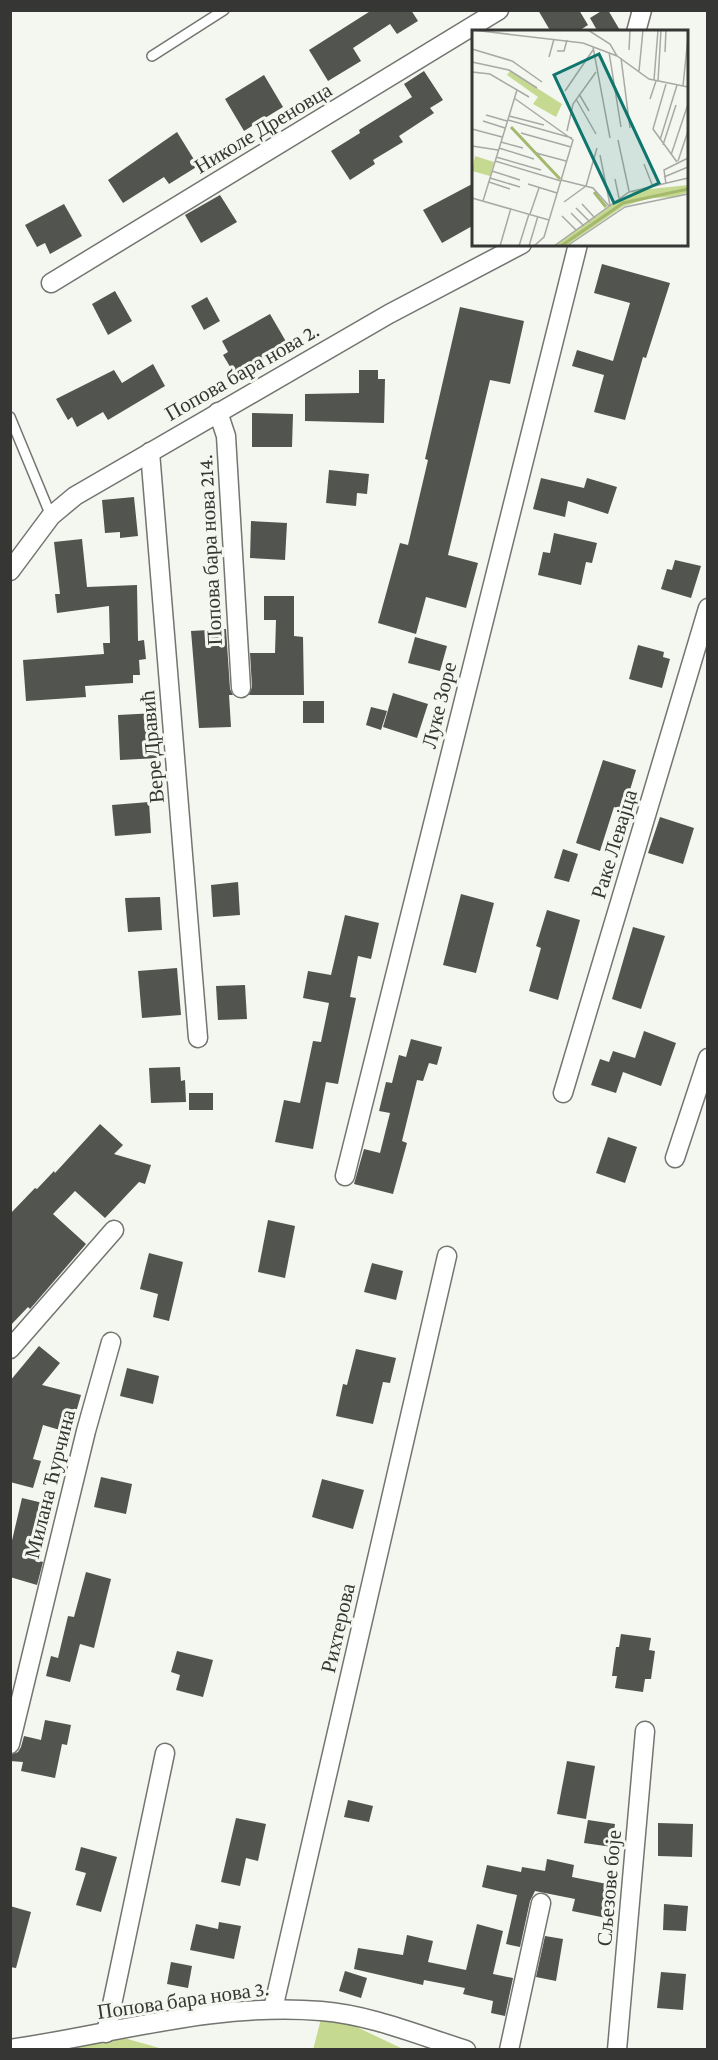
<svg xmlns="http://www.w3.org/2000/svg" width="718" height="2060" font-family="'Crimson Pro',serif">
<rect width="100%" height="100%" fill="#f4f6f0"/>
<!-- green -->
<g fill="#c5da90">
<polygon points="323,2011 403,2049 313,2050"/>
<polygon points="106,2033 163,2049 11,2050"/>
</g>
<!-- building -->
<g fill="#52544f">
<polygon points="372,10 411,10 418,21 397,34 390,24 353,48 361,61 328,81 309,50"/>
<polygon points="538,10 579,10 588,25 577,32 551,32"/>
<polygon points="603,10 608,10 621,32 598,32 590,18"/>
<polygon points="424,71 443,100 430,108 434,113 399,136 403,142 373,160 375,164 350,180 331,151 360,133 359,130 412,97 404,84"/>
<polygon points="264,75 283,107 244,131 225,99"/>
<polygon points="177,132 198,166 169,184 164,177 123,203 108,180"/>
<polygon points="474,183 474,225 442,243 423,210"/>
<polygon points="220,195 237,222 201,243 185,215"/>
<polygon points="64,204 82,236 50,254 45,243 37,247 25,225"/>
<polygon points="602,264 670,283 646,358 643,357 625,420 594,412 604,375 572,366 577,350 613,361 630,303 594,293"/>
<polygon points="115,291 132,321 108,335 92,304"/>
<polygon points="207,297 220,321 204,330 191,306"/>
<polygon points="460,307 524,321 510,384 490,380 448,555 478,563 466,608 426,597 416,634 378,623 400,543 408,545 428,460 425,459"/>
<polygon points="270,314 288,345 235,375 223,355 228,352 222,341"/>
<polygon points="153,364 165,386 108,420 103,412 77,427 72,417 68,420 56,399 114,370 122,383"/>
<polygon points="359,370 378,370 378,379 385,379 384,423 305,421 305,394 359,393"/>
<polygon points="252,413 293,414 292,447 252,447"/>
<polygon points="329,470 369,474 367,494 357,493 356,506 326,503"/>
<polygon points="541,478 584,488 587,478 617,487 608,514 568,501 565,517 533,509"/>
<polygon points="134,497 138,536 120,538 120,532 105,533 102,500"/>
<polygon points="251,521 287,523 285,560 250,558"/>
<polygon points="554,533 597,543 592,563 586,562 581,585 538,575 543,552 550,553"/>
<polygon points="82,539 87,587 137,585 138,641 144,640 146,659 139,660 140,675 133,675 133,683 85,686 86,697 26,701 23,660 104,654 103,643 110,643 109,606 57,613 55,594 60,594 54,542"/>
<polygon points="675,560 701,566 691,598 661,589 667,569 672,570"/>
<polygon points="264,596 294,596 294,636 303,637 304,695 249,695 252,687 250,653 275,653 276,620 264,620"/>
<polygon points="226,629 230,689 233,695 229,695 231,727 199,728 191,631"/>
<polygon points="415,637 447,646 440,671 408,663"/>
<polygon points="638,645 664,652 663,657 670,659 662,688 629,679"/>
<polygon points="393,693 428,704 417,738 383,727"/>
<rect x="303" y="701" width="21" height="22"/>
<polygon points="371,707 387,711 381,730 366,725"/>
<polygon points="156,713 159,758 120,760 118,715"/>
<polygon points="603,760 636,770 624,810 614,807 600,851 576,843"/>
<polygon points="149,802 151,833 115,836 112,805"/>
<polygon points="660,817 694,828 683,864 648,853"/>
<polygon points="563,849 578,854 569,882 554,878"/>
<polygon points="238,882 240,915 213,917 211,885"/>
<polygon points="461,894 494,903 476,973 443,965"/>
<polygon points="160,897 162,930 128,932 125,898"/>
<polygon points="547,910 580,920 558,1000 529,991 541,948 536,946"/>
<polygon points="345,915 379,923 371,959 358,956 350,997 356,998 338,1084 326,1082 313,1149 275,1142 284,1100 300,1103 313,1041 321,1042 329,1003 303,998 308,971 331,975"/>
<polygon points="633,927 665,936 641,1009 612,999"/>
<polygon points="177,968 181,1015 142,1018 138,971"/>
<polygon points="245,985 247,1019 218,1020 216,986"/>
<polygon points="644,1031 676,1043 661,1086 623,1072 616,1093 591,1085 600,1059 609,1062 613,1051 635,1058"/>
<polygon points="411,1039 442,1047 437,1065 429,1063 423,1081 417,1080 402,1141 407,1143 393,1194 354,1184 364,1149 380,1153 390,1113 379,1111 386,1082 392,1083 399,1055 406,1057"/>
<polygon points="180,1067 181,1081 185,1080 186,1102 151,1103 149,1068"/>
<rect x="189" y="1093" width="24" height="17"/>
<polygon points="100,1124 123,1145 114,1154 151,1165 145,1184 139,1182 105,1218 75,1191 53,1214 86,1244 30,1309 28,1307 10,1326 10,1214 35,1188 37,1189 54,1171 55,1173"/>
<polygon points="608,1137 637,1147 625,1183 596,1173"/>
<polygon points="268,1220 295,1226 285,1278 258,1272"/>
<polygon points="149,1253 183,1262 169,1321 153,1317 158,1294 140,1289"/>
<polygon points="372,1263 403,1271 396,1300 364,1292"/>
<polygon points="39,1346 60,1363 42,1385 81,1395 70,1433 43,1425 33,1459 41,1461 33,1488 10,1482 10,1381"/>
<polygon points="356,1349 396,1358 390,1383 383,1382 373,1424 336,1416 343,1384 347,1385"/>
<polygon points="127,1368 159,1376 153,1404 120,1396"/>
<polygon points="101,1477 132,1484 126,1514 94,1507"/>
<polygon points="322,1479 364,1490 353,1529 312,1517"/>
<polygon points="22,1498 43,1503 42,1510 47,1511 36,1560 43,1562 37,1585 10,1577 10,1549"/>
<polygon points="86,1572 111,1579 94,1648 80,1644 70,1682 46,1676 51,1656 58,1658 68,1616 74,1617"/>
<polygon points="621,1634 651,1638 649,1650 655,1651 651,1679 645,1679 643,1692 615,1688 617,1676 612,1676 616,1647 619,1647"/>
<polygon points="177,1651 213,1660 203,1697 176,1690 180,1675 171,1672"/>
<polygon points="45,1720 71,1725 67,1745 62,1744 55,1778 21,1771 23,1762 10,1761 10,1755 18,1752 21,1747 24,1736 41,1740"/>
<polygon points="567,1761 595,1766 586,1819 557,1814"/>
<polygon points="348,1800 373,1806 369,1822 344,1817"/>
<polygon points="236,1818 266,1824 258,1861 246,1858 240,1886 221,1882"/>
<polygon points="588,1820 615,1824 612,1847 584,1843"/>
<polygon points="658,1823 693,1824 692,1857 658,1856"/>
<polygon points="81,1847 117,1857 101,1912 76,1905 86,1873 75,1870"/>
<polygon points="547,1859 574,1865 572,1877 617,1886 611,1919 572,1911 575,1899 535,1891 530,1901 520,1947 506,1944 517,1895 482,1887 487,1865 521,1872 522,1867 545,1871"/>
<polygon points="664,1904 688,1906 686,1931 663,1930"/>
<polygon points="10,1906 31,1912 16,1968 10,1967"/>
<polygon points="219,1922 241,1926 234,1959 190,1950 196,1924 218,1929"/>
<polygon points="477,1924 503,1931 493,1974 513,1978 505,2016 491,2013 493,2001 463,1994 465,1988 424,1980 423,1985 354,1969 358,1948 403,1955 407,1935 433,1941 428,1962 466,1970"/>
<polygon points="545,1936 563,1939 556,1981 536,1977"/>
<polygon points="171,1962 192,1966 188,1988 167,1984"/>
<polygon points="345,1971 367,1978 361,1998 339,1991"/>
<polygon points="661,1972 686,1974 683,2010 657,2008"/>
</g>
<g fill="none" stroke-linecap="round" stroke-linejoin="round">
<!-- lane casing -->
<g stroke="#737570" stroke-width="12">
<g id="lane">
<polyline points="152,56 224,10"/>
<polyline points="10,417 51,516"/>
</g>
</g>
<!-- street casing -->
<g stroke="#737570" stroke-width="21">
<g id="street">
<polyline points="636,32 642,10"/>
<polyline points="51,283 499,10"/>
<polyline points="218,412 226,436 241,688"/>
<polyline points="150,452 198,1038"/>
<polyline points="10,571 51,516 75,496 389,314 522,244"/>
<polyline points="563,1093 708,608"/>
<polyline points="675,1158 708,1058"/>
<polyline points="345,1176 578,244"/>
<polyline points="10,1349 114,1230"/>
<polyline points="10,1744 86,1431 111,1342"/>
<polyline points="273,2009 447,1256"/>
<polyline points="106,2033 165,1753"/>
<path d="M10,2049c103,-15 206,-47 311,-38 50,4 97,24 145,39"/>
<polyline points="509,2050 541,1903"/>
<polyline points="617,2050 645,1731"/>
</g>
</g>
<!-- lane -->
<use href="#lane" stroke="#fff" stroke-width="9"/>
<!-- street -->
<use href="#street" stroke="#fff" stroke-width="18"/>
</g>
<g text-anchor="middle" dominant-baseline="central" stroke-width="6" stroke-linejoin="round" paint-order="stroke">
<!-- street labels -->
<g font-size="21" fill="#363634" stroke="#f4f6f0">
<text transform="translate(263 128) rotate(-31)">Николе Дреновца</text>
<text transform="translate(242 372) rotate(-30)">Попова бара нова 2.</text>
<text transform="translate(210 550) rotate(-93)">Попова бара нова 214.</text>
<text transform="translate(439 705) rotate(-76)">Луке Зоре</text>
<text transform="translate(152 747) rotate(-95)">Вере Дравић</text>
<text transform="translate(614 844) rotate(-73)">Раке Левајца</text>
<text transform="translate(50 1484) rotate(-76)">Милана Ћурчина</text>
<text transform="translate(338 1628) rotate(-77)">Рихтерова</text>
<text transform="translate(609 1888) rotate(-85)">Сљезове боје</text>
<text transform="translate(183 2000) rotate(-8)">Попова бара нова 3.</text>
</g>
</g>
<!-- overview -->
<g transform="translate(472 30)">
<rect width="216" height="216" fill="#f4f6f0"/>
<path d="M38,41l52,33 -6,13 -23,-13 5,-7 -31,-22zM3,126l19,6 -4,14 -18,-5zM216,155v7l-10,5 -28,1 -26,8 -58,40h-12l66,-47 13,-4 -1,-4z" fill="#c5da90"/>
<path fill="none" stroke="#a4b96d" stroke-width="3" d="M39,97l49,52M122,162l12,15M89,216l62,-43 65,-14"/>
<path fill="none" stroke="#a8a9a5" stroke-width="1.5" d="M1,0l110,13 34,13 32,23 39,8M116,0l22,14 7,12M121,17l17,91M0,19l40,12 30,21M157,20l1,-20M85,21h7l3,-11M137,22l12,75M193,22l1,-22M77,27l5,-18M149,28l9,70M0,32l37,8 28,18M167,41l4,-41M0,42l18,2 39,23M182,50l4,-50M186,51l3,-51M194,54l-13,45 24,33M211,56l5,-49M93,61l28,-41M107,64l10,17M42,68l59,42 -29,97 -10,9M104,69l20,35M178,69l6,-18M14,85l21,6M37,86l35,9M36,90l64,18M11,91l22,7M0,99l30,8M95,101l6,-27 23,-32M49,103l50,14M146,110l11,51M188,110l17,-55M29,112l22,6M191,115l13,-40M0,116l26,4M27,118l35,11M64,123l30,8M128,125l10,50M199,125l17,-51M24,127l45,13M23,131l66,20M206,131l10,-30M172,134l9,23M20,141l28,9M192,147l24,-10M18,148l30,9M143,149l4,19M89,150l32,8 16,18M17,152l21,7M56,154l29,9M194,154l-2,-14 24,-12M114,156l11,-38M0,168l77,22M11,171l34,-111M92,172l22,-16M110,174l13,14M104,178l14,14M99,183l13,13M58,184l9,-26M90,186l14,14M28,216l11,-38M47,216l10,-32M57,216l9,-30M82,216l75,-54 59,-14M95,216l58,-39 63,-13"/>
<path fill="#0f766e" fill-opacity="0.15" stroke="#0f766e" stroke-width="3" d="M127,24l60,129 -45,20 -60,-128z"/>
<rect width="216" height="216" fill="none" stroke="#363634" stroke-width="3"/>
</g>
<!-- border -->
<rect width="718" height="2060" fill="none" stroke="#363634" stroke-width="24"/>
</svg>
